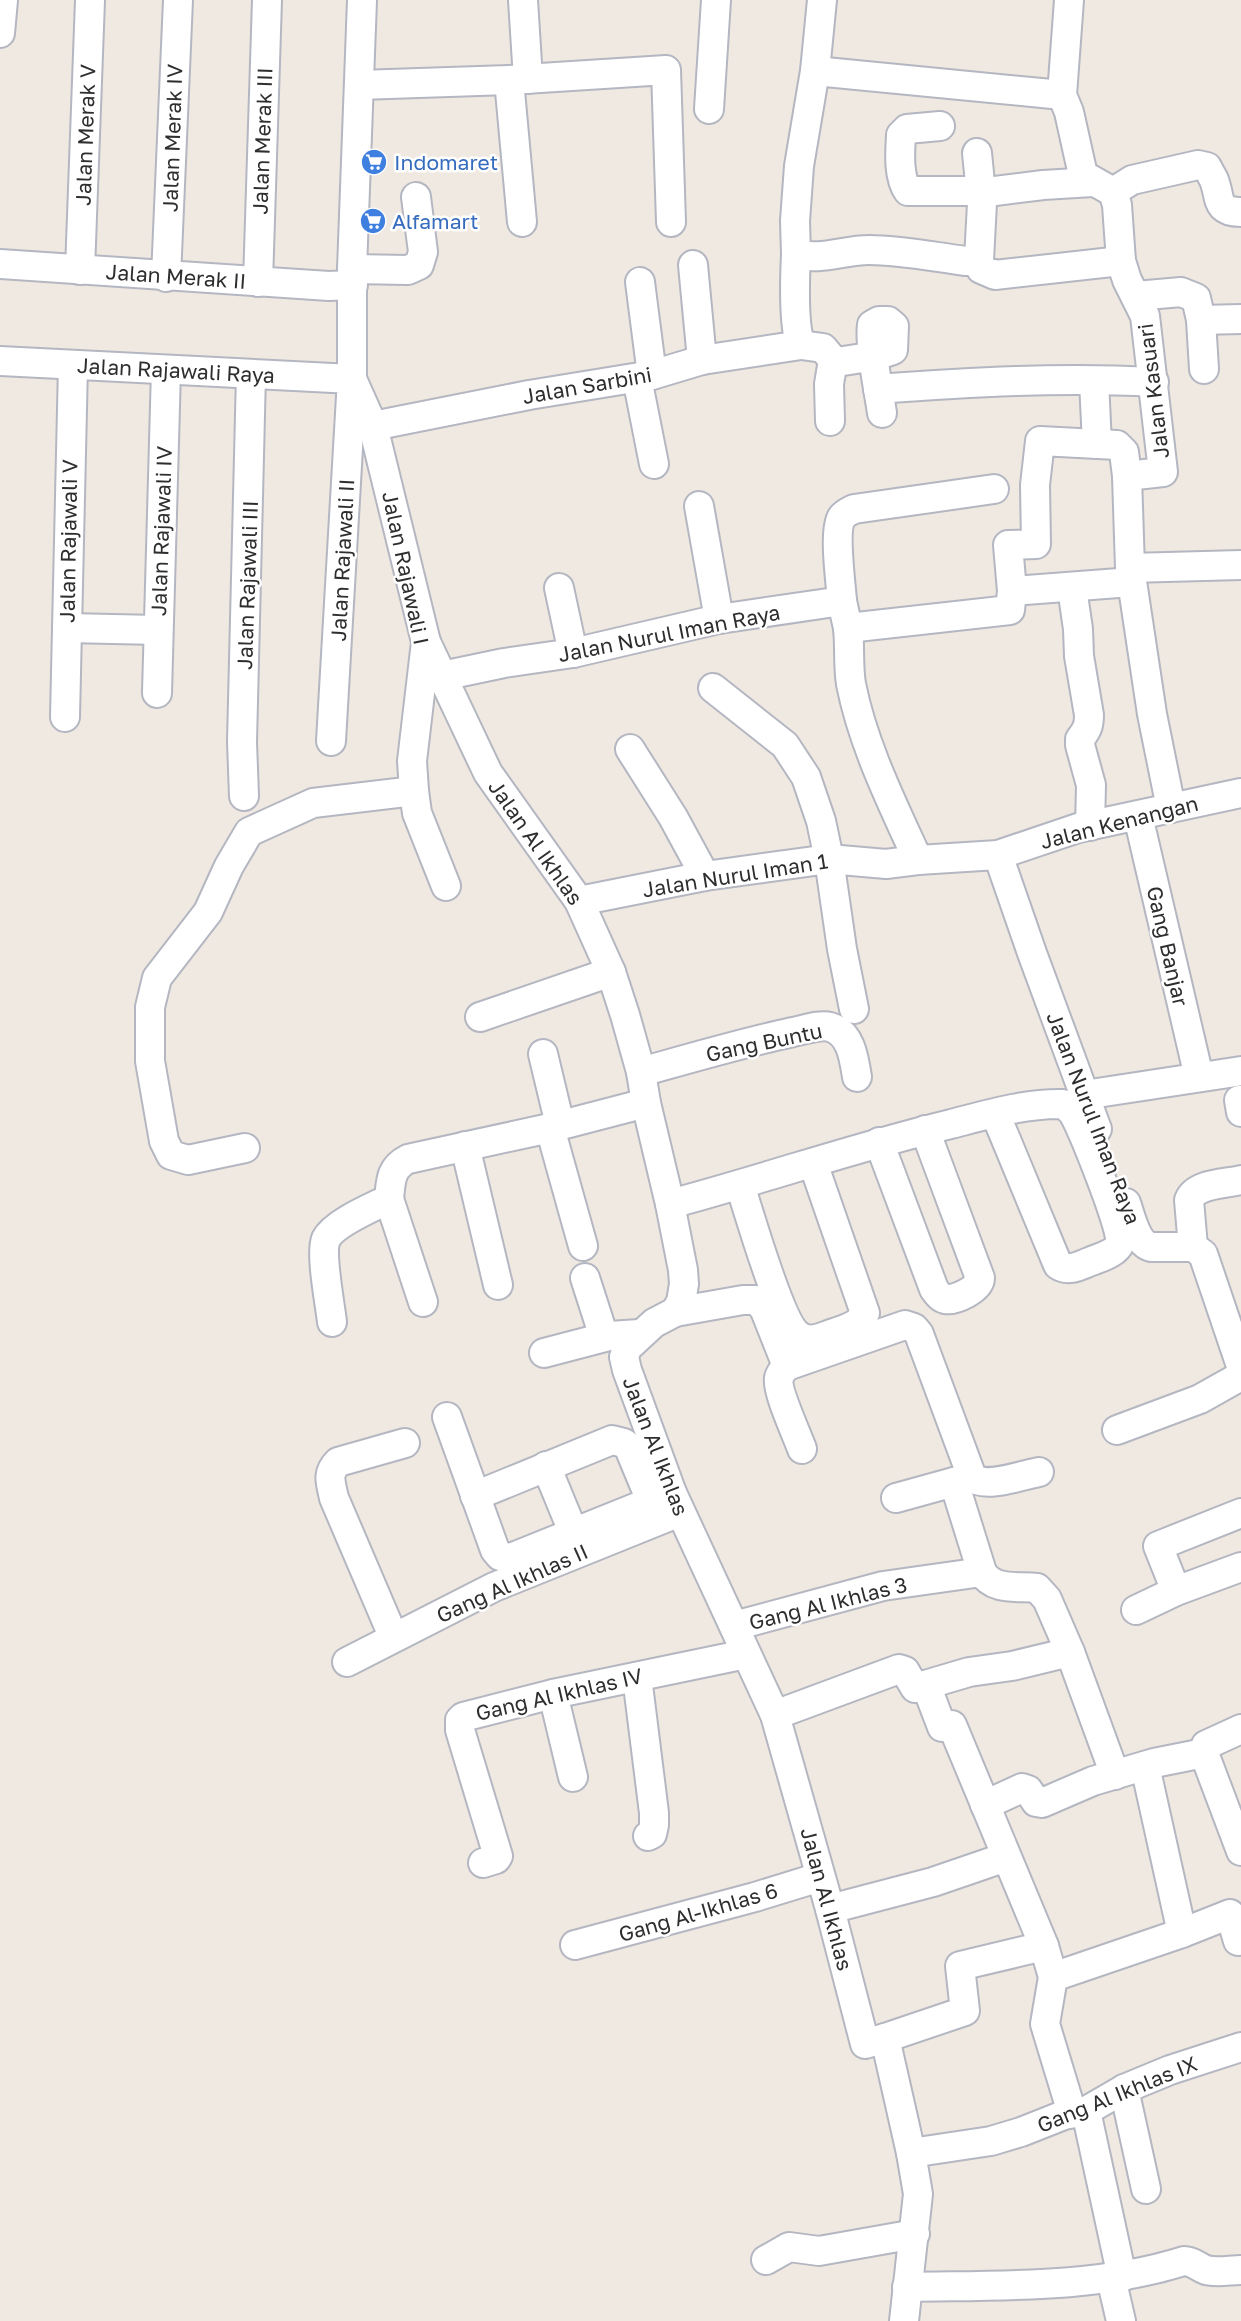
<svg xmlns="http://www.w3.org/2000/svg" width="1241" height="2321" font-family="'Golos Text',sans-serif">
<rect width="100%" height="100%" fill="#efe9e1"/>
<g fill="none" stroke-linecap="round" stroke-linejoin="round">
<!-- minor casing -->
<g stroke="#b4b7c1" stroke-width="32">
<g id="minor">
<polyline points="362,0 352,269 352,379 373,426 426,642 412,761 414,791 417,813 446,886"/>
<polyline points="523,0 528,79"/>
<path d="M822,0l-7,71 -16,95 -4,55 1,33c24,7 48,-4 73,-4 32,0 65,7 97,11l13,-1 2,9 14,6 126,-14"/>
<polyline points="1069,0 1062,95 1069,112 1083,175 1113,192 1117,205 1121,261 1127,280 1145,316 1163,472 1127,476 1130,568 1152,714 1171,808"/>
<polyline points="0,33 3,0"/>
<polyline points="815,71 1062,95"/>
<polyline points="509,80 522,222"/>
<polyline points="359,85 509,80 666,70 671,222"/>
<polyline points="709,109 716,0"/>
<path d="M940,126l-33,3 -6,6c-1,17 -3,42 7,56h87l48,-6 50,-3"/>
<polyline points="977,153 982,203 979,260"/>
<path d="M1113,192l19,-12 66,-15 9,2c2,4 5,9 7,13 7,18 1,32 27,32"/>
<path d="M796,254c-1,21 -3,73 5,91l22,3 10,12 4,2 38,-6 18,-6 1,-24 -6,-5h-9l-7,4c-3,19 7,67 10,88"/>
<polyline points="0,264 329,286 353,285"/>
<polyline points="693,265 702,360"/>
<polyline points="352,269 408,270 419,265 423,252 416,197"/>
<polyline points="80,270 90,0"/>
<polyline points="166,277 178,0"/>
<polyline points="258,282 267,0"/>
<polyline points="640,282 652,375"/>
<polyline points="1136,296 1181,292 1196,298 1201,320 1204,369"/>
<polyline points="1201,320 1241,319"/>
<polyline points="0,361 352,379 331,741"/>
<polyline points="637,378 654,464"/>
<polyline points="1094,381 1097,444"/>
<path d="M878,389c92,-7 184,-12 276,-7"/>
<polyline points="830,421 829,384 833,360"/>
<polyline points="373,426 529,395 652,375 702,360 801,345"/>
<polyline points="699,506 719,619"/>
<polyline points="1130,568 1241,565"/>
<polyline points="559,588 573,653"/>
<path d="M1072,588l6,41 1,27 10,59c0,11 -2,15 -9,24v6l11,40 -1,41"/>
<polyline points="1012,591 1132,582"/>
<path d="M842,601c-1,-17 -9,-71 0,-84 3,-4 8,-6 12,-8l140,-20"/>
<polyline points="67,628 158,630"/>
<polyline points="848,628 1010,610 1012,591 1008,545 1036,544 1035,485 1040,441 1117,445 1124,452 1127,476"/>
<polyline points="426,642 488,773 579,901 611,972 625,1015 641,1072 646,1103 670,1204 683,1270 684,1284 681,1302 675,1312 654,1323 627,1348 624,1357 627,1370 672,1493 775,1715 830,1909 865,2044 885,2038 911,2153 991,2141 1021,2132 1064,2115 1086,2111 1124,2089 1170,2070 1241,2047"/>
<path d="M442,676l62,-13 69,-10 146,-34 123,-18c2,9 4,18 6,27 2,19 0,38 3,56 12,61 41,119 67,176"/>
<polyline points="713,688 785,745 806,777 821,821 829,859 842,949 854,1009"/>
<polyline points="157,693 166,370"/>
<polyline points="65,717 73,365"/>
<polyline points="630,749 673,817 705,876"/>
<polyline points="244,796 242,742 251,374"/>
<polyline points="1138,816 1199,1077"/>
<polyline points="998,855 1032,953 1097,1129"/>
<polyline points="579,901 705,876 829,859 886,864 918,860 998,855 1078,828 1241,793"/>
<polyline points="480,1017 611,972"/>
<polyline points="543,1054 560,1125"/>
<path d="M641,1072c50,-14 101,-29 152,-40 11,-2 27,-8 37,-5 21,6 24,31 27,50"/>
<polyline points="1084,1095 1241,1071"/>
<polyline points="1239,1100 1241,1112"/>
<polyline points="550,1128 583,1246"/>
<path d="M879,1142l55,147c3,4 6,9 11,10 10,2 35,-10 35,-21l-55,-148"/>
<polyline points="465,1146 498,1285"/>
<polyline points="245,1148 188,1160 171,1155 164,1141 150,1061 150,1007 157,978 208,912 229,866 249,832 313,803 414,791"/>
<path d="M740,1185c9,27 41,142 61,152 10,6 21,0 30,-3 12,-4 30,-9 34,-21l-52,-150"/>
<polyline points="389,1199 423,1302"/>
<path d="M1126,1203c5,14 10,40 25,44h42l10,7 38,112"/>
<path d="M670,1204c94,-25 186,-57 281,-80 35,-9 75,-21 112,-20 4,3 7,5 10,9 9,15 51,119 47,130 -4,11 -22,15 -31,19 -10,4 -21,10 -31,3l-63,-152"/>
<path d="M1193,1247l-4,-47c7,-17 36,-16 52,-20"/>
<polyline points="585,1278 604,1337"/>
<polyline points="675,1312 743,1300 756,1300 764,1308 787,1366"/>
<path d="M332,1322c-2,-18 -12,-69 -6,-83 8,-16 47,-32 63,-40 2,-18 1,-31 19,-40l142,-31 96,-25"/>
<polyline points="544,1353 609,1336 640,1334"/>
<polyline points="447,1417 495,1550 500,1556 510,1558 518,1555 672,1493"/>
<polyline points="1117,1430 1200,1399 1241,1376"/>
<path d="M802,1449c-5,-14 -26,-59 -23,-71 1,-5 5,-9 8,-12l118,-41 9,3 5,6 53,143c12,12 51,-2 67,-5"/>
<polyline points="546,1466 574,1534"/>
<polyline points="954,1482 982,1572"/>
<polyline points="475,1496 612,1440 624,1443 629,1448 651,1501"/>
<polyline points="896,1498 972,1477"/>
<polyline points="1176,1591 1158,1546 1241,1513"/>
<polyline points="1136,1610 1176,1591 1241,1567"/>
<path d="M734,1626l149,-40 99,-14c11,19 35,14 55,16l10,11 23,53 45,123"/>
<path d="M393,1636l-59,-138c-3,-15 -8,-24 4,-36l67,-19"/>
<polyline points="347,1662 494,1587 680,1512"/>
<polyline points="637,1677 654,1813 654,1825 652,1834 648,1836"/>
<polyline points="926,1685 942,1727 952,1725 1044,1946 1053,1977 1045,2024 1072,2113"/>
<polyline points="553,1694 573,1777"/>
<polyline points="775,1715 899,1669 905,1671 915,1688 969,1672 1012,1666 1070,1652"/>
<polyline points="1241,1729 1206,1745 1204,1753 1241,1851"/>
<polyline points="1145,1766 1182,1933"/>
<polyline points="985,1805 1022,1788 1028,1790 1036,1802 1042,1803 1093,1781 1154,1763 1204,1753"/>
<polyline points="483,1863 496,1859 498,1856 460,1730 460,1720 463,1717 553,1694 746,1654"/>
<polyline points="830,1909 933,1882 1006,1857"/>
<polyline points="575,1945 755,1897 820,1877"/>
<polyline points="1053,1977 1182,1933 1230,1914 1238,1941 1241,1940"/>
<polyline points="885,2038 965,2011 960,1966 1044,1946"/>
<polyline points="1124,2089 1146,2189"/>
<polyline points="1086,2111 1122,2277"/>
<polyline points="766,2260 789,2247 819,2251 915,2234"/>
<polyline points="1111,2278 1121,2321"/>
<path d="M907,2287c93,-2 188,2 277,-26 9,0 14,6 22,9 11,3 24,0 35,0"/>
<polyline points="904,2321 918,2194 911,2153"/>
</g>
</g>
<!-- minor -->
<use href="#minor" stroke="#fff" stroke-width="28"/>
</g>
<!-- icons -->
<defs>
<g id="supermarket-disc" transform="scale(1.35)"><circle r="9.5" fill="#3f7fe0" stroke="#fff"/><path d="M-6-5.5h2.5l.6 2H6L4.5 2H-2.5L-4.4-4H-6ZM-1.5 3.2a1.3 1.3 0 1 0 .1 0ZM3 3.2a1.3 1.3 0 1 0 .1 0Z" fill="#fff"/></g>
</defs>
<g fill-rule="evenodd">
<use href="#supermarket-disc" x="374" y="162"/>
<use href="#supermarket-disc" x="373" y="221"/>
</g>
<g text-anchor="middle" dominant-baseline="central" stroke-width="5" stroke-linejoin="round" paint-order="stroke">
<!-- street labels -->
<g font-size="21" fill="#2e2e2e" stroke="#fff">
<text transform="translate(85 135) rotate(-88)">Jalan Merak V</text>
<text transform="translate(172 138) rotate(-88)">Jalan Merak IV</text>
<text transform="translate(262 141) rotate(-88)">Jalan Merak III</text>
<text transform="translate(176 276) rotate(4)">Jalan Merak II</text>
<text transform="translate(176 370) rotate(3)">Jalan Rajawali Raya</text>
<text transform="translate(587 385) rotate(-10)">Jalan Sarbini</text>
<text transform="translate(1153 391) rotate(-97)">Jalan Kasuari</text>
<text transform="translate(161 531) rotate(-88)">Jalan Rajawali IV</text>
<text transform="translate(68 541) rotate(-89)">Jalan Rajawali V</text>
<text transform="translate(342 560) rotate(-87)">Jalan Rajawali II</text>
<text transform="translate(406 568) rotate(78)">Jalan Rajawali I</text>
<text transform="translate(247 585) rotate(-88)">Jalan Rajawali III</text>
<text transform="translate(669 633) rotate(-11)">Jalan Nurul Iman Raya</text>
<text transform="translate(1119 822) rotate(-14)">Jalan Kenangan</text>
<text transform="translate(536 842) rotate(55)">Jalan Al Ikhlas</text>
<text transform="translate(735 875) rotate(-9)">Jalan Nurul Iman 1</text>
<text transform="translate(1168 946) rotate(77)">Gang Banjar</text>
<text transform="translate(764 1042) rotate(-12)">Gang Buntu</text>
<text transform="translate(1094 1118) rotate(69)">Jalan Nurul Iman Raya</text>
<text transform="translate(656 1446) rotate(69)">Jalan Al Ikhlas</text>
<text transform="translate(512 1583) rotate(-24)">Gang Al Ikhlas II</text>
<text transform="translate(828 1603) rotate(-14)">Gang Al Ikhlas 3</text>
<text transform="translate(559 1694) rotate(-13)">Gang Al Ikhlas IV</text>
<text transform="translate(827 1899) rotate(75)">Jalan Al Ikhlas</text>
<text transform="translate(698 1912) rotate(-16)">Gang Al-Ikhlas 6</text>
<text transform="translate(1117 2094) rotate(-22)">Gang Al Ikhlas IX</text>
</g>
<!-- shop labels -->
<g font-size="21" fill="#366cbe" stroke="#fff" text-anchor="start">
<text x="394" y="162">Indomaret</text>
<text x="392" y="221">Alfamart</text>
</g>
</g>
</svg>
